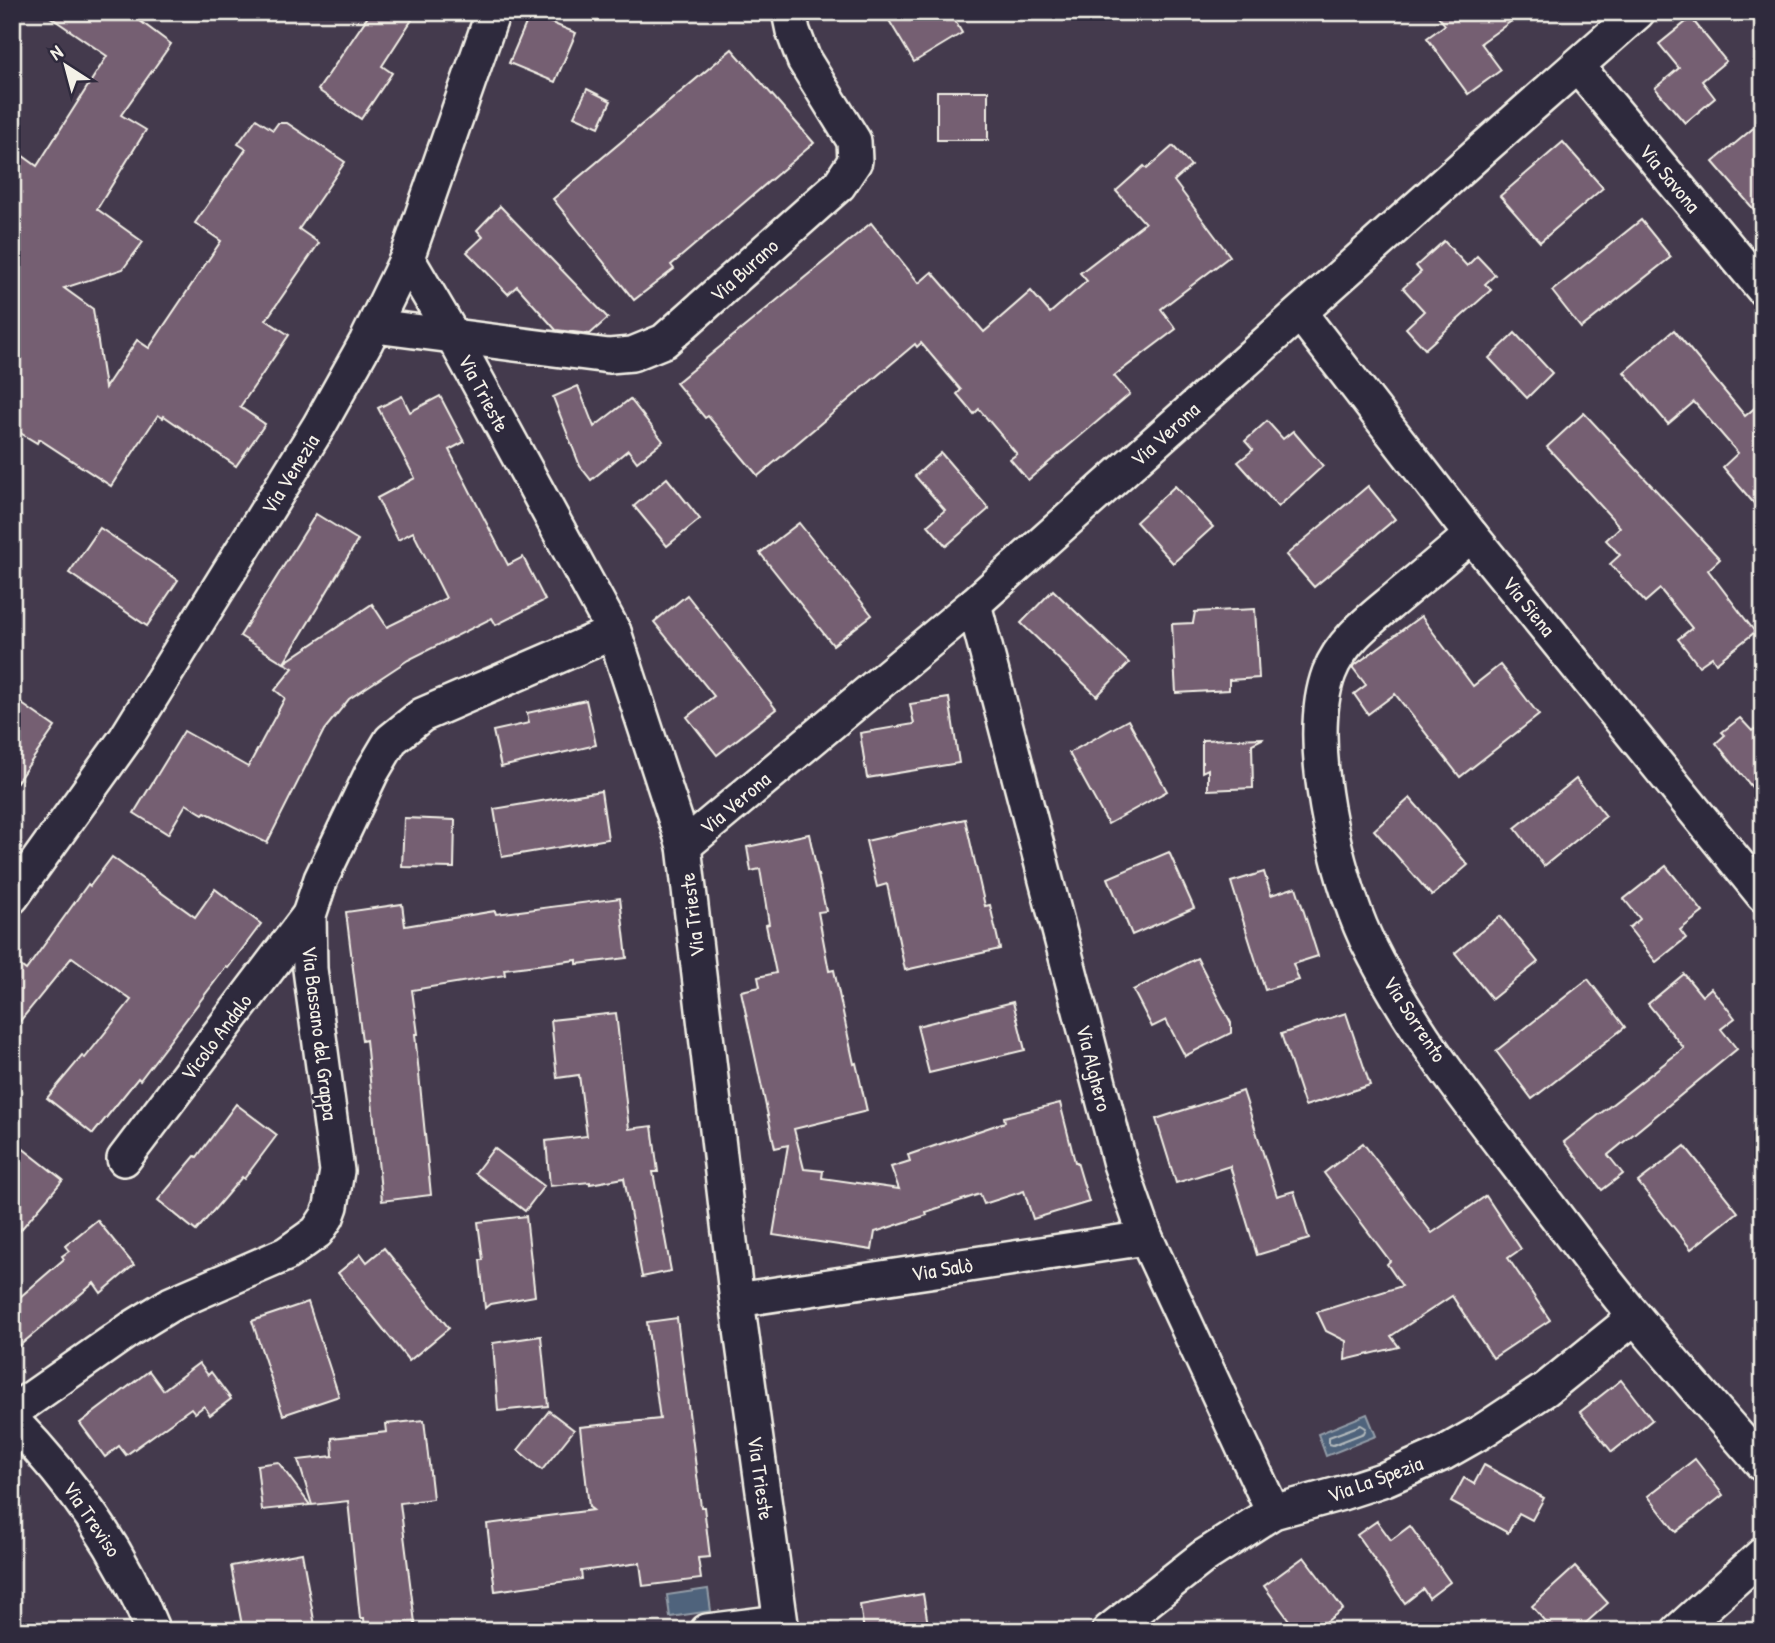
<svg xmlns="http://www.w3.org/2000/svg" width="1775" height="1643" font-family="'Patrick Hand',sans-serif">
<rect width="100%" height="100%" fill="#443a4d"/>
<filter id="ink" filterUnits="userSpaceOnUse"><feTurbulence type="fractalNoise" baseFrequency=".0143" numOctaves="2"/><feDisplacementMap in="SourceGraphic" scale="14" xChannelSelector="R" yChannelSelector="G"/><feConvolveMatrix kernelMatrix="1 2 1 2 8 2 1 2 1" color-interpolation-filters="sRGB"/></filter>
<g filter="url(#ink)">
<!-- water -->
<g fill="#50647b" stroke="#929ca7" stroke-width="2">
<polygon points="1367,1414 1376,1436 1326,1456 1318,1434"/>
<polygon points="708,1589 711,1611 670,1617 667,1595"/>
</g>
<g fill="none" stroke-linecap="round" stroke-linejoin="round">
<!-- shore -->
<polygon stroke="#b2b9bc" stroke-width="2" points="1361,1425 1366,1428 1364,1433 1333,1445 1329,1444 1329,1437"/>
</g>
<!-- building -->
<g fill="#755e72" stroke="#f4f1e8" stroke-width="2">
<polygon points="43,12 128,12 171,44 121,115 146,130 97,209 143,242 123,269 64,288 93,309 105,388 137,340 149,348 221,241 195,223 246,149 238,144 256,119 273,130 278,123 287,123 345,162 299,229 319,243 266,320 289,335 240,407 265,424 236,466 164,416 163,418 158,415 111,486 39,439 37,443 12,428 12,148 37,166 107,56"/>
<polygon points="371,12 417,12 382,66 392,73 361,119 318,90"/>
<polygon points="884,12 950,12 962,33 914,62"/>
<polygon points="1435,12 1524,12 1481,43 1501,70 1468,94 1427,38 1445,25"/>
<polygon points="530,14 576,33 555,82 509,63"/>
<polygon points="1691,18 1726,61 1702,81 1715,98 1685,123 1655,88 1679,68 1659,44"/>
<polygon points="732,49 814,143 671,265 674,269 634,300 553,199"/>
<polygon points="587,89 611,101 599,127 574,116"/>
<rect x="937" y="91" width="51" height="49"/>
<polygon points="1763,120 1763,220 1713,162"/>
<polygon points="1563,142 1603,188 1540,242 1500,196"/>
<polygon points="1173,146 1191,166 1174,181 1230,256 1161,309 1176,329 1114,376 1130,394 1028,480 1010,459 1017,454 979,409 974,414 957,394 961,390 921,343 917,347 915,344 758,476 708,416 705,418 676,383 871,223 919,283 932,272 984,332 1031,291 1050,313 1087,281 1080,273 1145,223 1116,191 1144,166 1147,169"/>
<polygon points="500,206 608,318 590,334 556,330 517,286 508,294 467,252 483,237 477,230"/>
<polygon points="1641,220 1671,257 1581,328 1552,291"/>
<polygon points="1444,241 1467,266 1477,256 1495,275 1485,284 1491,290 1425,349 1406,328 1424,311 1403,288 1421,272 1416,266"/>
<polygon points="1674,330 1745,416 1763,401 1763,514 1723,467 1738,453 1694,402 1668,424 1624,372"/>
<polygon points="1515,333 1552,373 1527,398 1489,358"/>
<polygon points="578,386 594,427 630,399 663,441 637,462 628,450 591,480 580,466 553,397"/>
<polygon points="402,396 410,412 440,396 464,442 449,450 508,565 523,557 545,600 496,625 492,618 408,660 349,699 324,730 267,843 205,812 203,814 186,804 168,834 134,813 184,731 248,767 285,698 275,690 293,668 284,663 372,604 387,627 446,598 413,532 398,540 377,498 415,478 378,408"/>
<polygon points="1584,413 1720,559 1708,570 1755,632 1716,663 1712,657 1699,666 1678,639 1692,628 1660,589 1645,602 1610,564 1620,555 1606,540 1620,527 1547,447"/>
<polygon points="1267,421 1283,439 1293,431 1323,466 1278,507 1238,462 1253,450 1245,441"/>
<polygon points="941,453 989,509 946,546 928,525 945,510 915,476"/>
<polygon points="667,478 700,519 667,546 634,506"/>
<polygon points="1175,486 1213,527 1173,563 1136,522"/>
<polygon points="1368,486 1395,519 1314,587 1286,555"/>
<polygon points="316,514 358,540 284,663 240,636"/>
<polygon points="799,523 872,615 833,645 760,553"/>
<polygon points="100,528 178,580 147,626 69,573"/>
<polygon points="1053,590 1129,663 1097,696 1021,623"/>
<polygon points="687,595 776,709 717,755 687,717 714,696 654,622"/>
<polygon points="1255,609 1259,678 1229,680 1229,690 1176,693 1172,624 1193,623 1195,612"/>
<polygon points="1421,616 1473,686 1500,665 1539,715 1460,777 1395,694 1368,714 1354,694 1366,685 1353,668 1355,665"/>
<polygon points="12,697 55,727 12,789"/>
<polygon points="949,698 959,763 867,778 860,733 914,724 910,704"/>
<polygon points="586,700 596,745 501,767 493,731 529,723 527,713"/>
<polygon points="1740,718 1752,731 1763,722 1763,801 1716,743 1725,735 1722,732"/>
<polygon points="1128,720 1167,791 1108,824 1069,753"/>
<polygon points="1264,738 1252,744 1253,788 1208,790 1208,769 1202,772 1202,740"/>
<polygon points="1576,779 1606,816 1544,866 1515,828"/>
<polygon points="601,791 608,839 502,857 494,809"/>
<polygon points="1410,798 1468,865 1432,896 1374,830"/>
<polygon points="404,818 455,820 454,868 402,867"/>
<polygon points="965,819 985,906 990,905 1000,949 905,970 887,884 877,887 866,841"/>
<polygon points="809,834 826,911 818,912 829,971 834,970 854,1064 856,1063 867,1111 794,1129 804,1169 823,1171 822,1178 899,1189 891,1167 910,1161 908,1155 1005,1122 1004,1117 1060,1103 1075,1162 1077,1162 1089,1202 1033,1219 1024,1191 984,1204 980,1194 926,1212 927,1215 875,1232 872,1250 773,1235 788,1145 775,1148 741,991 760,987 758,977 776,973 766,925 769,924 760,869 751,871 747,847"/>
<polygon points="1169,852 1194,908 1132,935 1108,878"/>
<polygon points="112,857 195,917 215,889 261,924 228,968 226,967 140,1080 138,1078 93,1134 47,1098 82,1056 85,1058 131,1000 72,957 12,1031 12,959 26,970 88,884 90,886"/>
<polygon points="1666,866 1703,912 1680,930 1686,938 1656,962 1629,928 1640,919 1624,899"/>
<polygon points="1264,872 1271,895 1296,887 1318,956 1293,964 1299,980 1265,990 1231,882"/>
<polygon points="620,898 627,958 577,964 577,960 504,969 505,975 412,990 418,1034 415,1034 431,1195 382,1201 366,1040 362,1041 346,912 402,904 405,926 495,911 496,914"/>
<polygon points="1500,916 1538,962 1492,999 1455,953"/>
<polygon points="1197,958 1231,1023 1231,1033 1185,1056 1166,1020 1152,1027 1133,990"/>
<polygon points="1684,974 1702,996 1711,988 1735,1018 1721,1029 1737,1049 1608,1155 1623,1174 1602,1190 1564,1142 1684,1048 1648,1004"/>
<polygon points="1588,979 1625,1027 1532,1099 1496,1051"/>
<polygon points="1013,1002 1025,1050 929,1073 917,1026"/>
<polygon points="616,1013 629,1129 652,1126 658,1172 653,1172 671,1271 642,1277 624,1178 590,1184 590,1182 550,1186 546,1141 587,1136 579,1075 557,1078 551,1020"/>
<polygon points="1346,1013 1370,1085 1305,1106 1281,1034"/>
<polygon points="1243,1091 1277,1196 1294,1191 1309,1239 1257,1255 1230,1166 1176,1183 1156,1119"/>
<polygon points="236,1104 277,1135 244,1179 242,1177 196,1231 158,1200 195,1156 197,1157"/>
<polygon points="12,1140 63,1180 12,1240"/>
<polygon points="1363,1143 1432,1233 1486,1196 1521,1249 1508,1258 1550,1320 1493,1358 1452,1296 1391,1336 1399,1347 1345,1360 1346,1341 1326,1331 1317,1312 1402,1286 1387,1264 1390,1261 1324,1173"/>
<polygon points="1685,1146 1738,1212 1691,1249 1638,1182"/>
<polygon points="494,1148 544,1186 525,1211 475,1173"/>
<polygon points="526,1216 535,1296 490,1304 485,1308 480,1260 483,1260 478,1222"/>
<polygon points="97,1220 134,1265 101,1293 94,1283 12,1352 12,1304 64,1259 62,1256 69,1251 65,1246"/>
<polygon points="384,1248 449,1328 409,1361 338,1273 361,1254 367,1262"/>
<polygon points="308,1302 339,1396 283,1415 252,1321"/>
<polygon points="677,1318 701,1507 704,1507 710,1557 698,1558 701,1579 643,1586 640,1563 581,1571 582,1579 495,1591 487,1524 593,1510 589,1507 580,1427 660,1419 647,1322"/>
<polygon points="541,1336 548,1406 498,1411 493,1343"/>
<polygon points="199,1363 208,1375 211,1372 231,1399 210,1415 204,1406 195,1413 191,1408 126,1455 119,1446 105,1457 80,1423 149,1371 163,1390"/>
<polygon points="1621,1380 1652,1420 1612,1452 1580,1412"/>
<polygon points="549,1411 574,1430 542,1470 518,1450"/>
<polygon points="424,1420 433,1499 400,1503 416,1631 365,1631 364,1618 360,1618 348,1501 312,1505 298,1460 333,1456 332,1438 387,1432 386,1424"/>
<polygon points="1695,1459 1723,1495 1676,1532 1648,1496"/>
<polygon points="278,1462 310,1505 262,1510 257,1465"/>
<polygon points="1484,1465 1544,1498 1532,1520 1519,1513 1508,1533 1451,1502 1464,1478 1474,1484"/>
<polygon points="1377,1521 1391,1540 1410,1526 1450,1582 1429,1598 1423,1589 1405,1603 1357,1535"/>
<polygon points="302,1553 315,1626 289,1631 243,1631 231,1566"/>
<polygon points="1304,1557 1343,1609 1314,1631 1297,1631 1264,1586"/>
<polygon points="1575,1567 1608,1603 1577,1631 1553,1631 1532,1606"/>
<polygon points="923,1594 929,1631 864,1631 860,1605"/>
</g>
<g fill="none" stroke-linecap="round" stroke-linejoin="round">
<!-- minor casing -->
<g stroke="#f4f1e8" stroke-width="38">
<g id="minor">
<polyline points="1577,66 1763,289"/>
<polyline points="407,258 453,336 614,632 684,846 736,1293 782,1631"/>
<polyline points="1300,313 1471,535 1763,895"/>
<polyline points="375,326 609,356 632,354 664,341 839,185 855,161 854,141 804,60 793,31 789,12"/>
<path d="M1471,535c-23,20 -46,39 -70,59 -27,23 -59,45 -72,79 -25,67 7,202 37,266 42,86 104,165 162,240 36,47 71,95 109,140 41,49 84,98 126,146"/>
<polyline points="974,604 1120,1164 1146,1238 1273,1512"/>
<polyline points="684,846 974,604 1486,146 1638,12"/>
<polyline points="12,897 126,738 319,426 366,342 407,258 493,12"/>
<polyline points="124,1159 309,915"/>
<polyline points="737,1300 1146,1238"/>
<polyline points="12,1412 132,1328 171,1304 286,1254 317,1232 327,1217 331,1206 337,1171 310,969 309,915 321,879 372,772 391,740 422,715 614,632"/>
<path d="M12,1420c61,63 109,130 141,211"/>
<polyline points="707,1631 780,1622"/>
<polyline points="1109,1631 1203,1557 1273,1512 1342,1493 1385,1479 1444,1453 1481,1432 1546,1389 1635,1317"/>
<polyline points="1678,1631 1763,1554"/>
</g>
</g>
<!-- minor -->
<use href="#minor" stroke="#2f2a3d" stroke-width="33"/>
</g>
</g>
<g text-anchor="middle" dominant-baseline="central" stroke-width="5" stroke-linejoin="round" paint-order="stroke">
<!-- street labels -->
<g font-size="21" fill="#f4f1e8" stroke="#2f2a3d">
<text transform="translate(1670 178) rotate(50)">Via Savona</text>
<text transform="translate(744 270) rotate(-42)">Via Burano</text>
<text transform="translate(484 393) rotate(62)">Via Trieste</text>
<text transform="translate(1165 434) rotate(-42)">Via Verona</text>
<text transform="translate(290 474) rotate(-58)">Via Venezia</text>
<text transform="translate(1529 606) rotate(51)">Via Siena</text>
<text transform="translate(735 803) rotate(-40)">Via Verona</text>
<text transform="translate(692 915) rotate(-97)">Via Trieste</text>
<text transform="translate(1415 1019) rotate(57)">Via Sorrento</text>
<text transform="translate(320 1033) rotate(83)">Via Bassano del Grappa</text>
<text transform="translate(216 1037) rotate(-53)">Vicolo Andalo</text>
<text transform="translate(1094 1068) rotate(76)">Via Alghero</text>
<text transform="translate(942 1269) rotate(-9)">Via Salò</text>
<text transform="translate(761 1478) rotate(82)">Via Trieste</text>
<text transform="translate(1375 1479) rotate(-20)">Via La Spezia</text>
<text transform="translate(92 1519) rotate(56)">Via Treviso</text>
</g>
</g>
<!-- margin -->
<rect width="1775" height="1643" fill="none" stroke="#2f2a3d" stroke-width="42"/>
<rect x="21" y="21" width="1733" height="1601" fill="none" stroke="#f4f1e8" stroke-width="2.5" filter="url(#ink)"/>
<!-- north arrow -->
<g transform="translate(66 66) rotate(324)" stroke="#2f2a3d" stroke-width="5" paint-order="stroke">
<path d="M0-5L12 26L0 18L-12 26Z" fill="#f4f1e8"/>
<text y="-10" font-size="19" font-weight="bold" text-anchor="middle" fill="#f4f1e8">N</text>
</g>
</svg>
